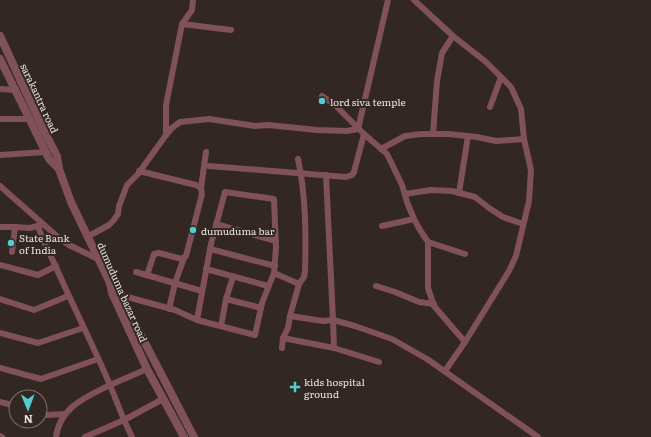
<svg xmlns="http://www.w3.org/2000/svg" width="651" height="437" font-family="Literata,serif">
<rect width="100%" height="100%" fill="#322722"/>
<g fill="none" stroke-linecap="round" stroke-linejoin="round">
<!-- minor -->
<g stroke="#805158" stroke-width="6">
<polyline points="414,0 453,36 486,62 511,87 521,109 524,139 531,170 529,201 516,256 509,271 465,342"/>
<polyline points="182,24 231,30"/>
<polyline points="0,89 15,90"/>
<polyline points="322,96 335,105 364,134 387,154 402,185 407,202 414,219 382,226"/>
<polyline points="490,107 501,77"/>
<polyline points="0,119 29,119"/>
<polyline points="433,134 437,81 442,53 453,36"/>
<polyline points="166,135 166,105 182,24 192,10 193,0"/>
<polyline points="381,149 405,136 421,134 448,134 477,137 496,141 524,139"/>
<polyline points="0,155 46,152"/>
<path d="M298,159c8,37 8,75 7,112l-1,6 -5,7"/>
<polyline points="209,166 346,177 352,175 354,172 364,134"/>
<polyline points="139,171 196,185 201,188 202,194 186,256 182,259 159,253 154,254 147,275"/>
<polyline points="0,186 59,238 69,245 98,259"/>
<polyline points="201,188 206,152"/>
<polyline points="459,193 468,136"/>
<polyline points="405,194 431,190 452,191 475,197 489,208 503,217 523,224"/>
<polyline points="414,219 420,230 428,242 428,288 434,306 465,342 445,371"/>
<polyline points="216,224 276,241"/>
<path d="M38,226c4,14 11,26 17,39 18,41 38,80 55,120 -24,12 -50,22 -54,52"/>
<polyline points="0,227 15,227"/>
<polyline points="87,237 109,225 113,221 118,214 119,206 127,185 138,174 166,135 172,128 180,122 209,119 255,126 268,125 317,130 347,131 358,129 388,0"/>
<polyline points="428,242 465,254"/>
<polyline points="210,249 275,266"/>
<polyline points="12,252 15,227 30,228 41,225"/>
<polyline points="0,265 38,275 56,266"/>
<polyline points="206,269 268,286"/>
<polyline points="136,272 202,291"/>
<polyline points="376,286 395,292 419,302 434,304"/>
<polyline points="120,295 175,310 197,320 255,335 262,303 274,273 299,284 290,316 288,328 283,338 282,348"/>
<polyline points="0,299 34,310 68,296"/>
<polyline points="226,299 233,277"/>
<polyline points="169,309 175,283 184,258"/>
<polyline points="290,316 323,321 333,320 355,326 392,339 427,359 538,437"/>
<polyline points="197,320 211,244 225,192 274,199 276,248 274,273"/>
<polyline points="221,326 226,299 261,308"/>
<polyline points="0,333 38,343 83,328"/>
<polyline points="283,338 334,348 333,320 326,175"/>
<polyline points="334,348 379,362"/>
<polyline points="0,368 41,379 98,359"/>
<polyline points="147,369 110,385 124,420 163,399"/>
<polyline points="0,402 16,406"/>
<polyline points="40,413 47,415 65,414"/>
<polyline points="0,436 2,437"/>
<polyline points="85,437 124,420 132,437"/>
</g>
<!-- tertiary -->
<g stroke="#805158" stroke-width="8">
<polyline points="0,36 44,131 57,156 59,169 71,202 110,283 112,293 147,369 184,437"/>
<polyline points="0,59 49,159 59,169"/>
<polyline points="110,283 118,291 194,437"/>
</g>
</g>
<!-- markers -->
<g fill="#51ccd1" stroke="#322722" stroke-width="1.5">
<circle cx="322" cy="101" r="4"/>
<circle cx="193" cy="230" r="4"/>
<circle cx="11" cy="243" r="4"/>
<path d="M293 381h4v4h4v4h-4v4h-4v-4h-4v-4h4z"/>
</g>
<g text-anchor="middle" dominant-baseline="central" stroke-width="4" stroke-linejoin="round" paint-order="stroke">
<!-- street labels -->
<g font-size="10" fill="#eae3e0" stroke="#322722">
<text transform="translate(40 98) rotate(65)">sarakantra road</text>
<text transform="translate(123 292) rotate(66)">dumuduma bazar road</text>
</g>
<!-- poi labels -->
<g font-size="10" fill="#eae3e0" stroke="#322722" text-anchor="start">
<text x="330" y="101">lord siva temple</text>
<text x="201" y="230">dumuduma bar</text>
<text x="19" y="237">State Bank<tspan x="19" dy="12">of India</tspan></text>
<text x="304" y="381">kids hospital<tspan x="304" dy="12">ground</tspan></text>
</g>
</g>
<!-- north arrow -->
<g transform="translate(28 409) rotate(179)"><circle r="19" fill="#322722" stroke="#7c726e"/>
<path d="M0-3L7 15L0 10L-7 15Z" fill="#51ccd1"/>
<text y="-6" font-size="11" font-weight="bold" text-anchor="middle" fill="#eae3e0">N</text>
</g>
</svg>
